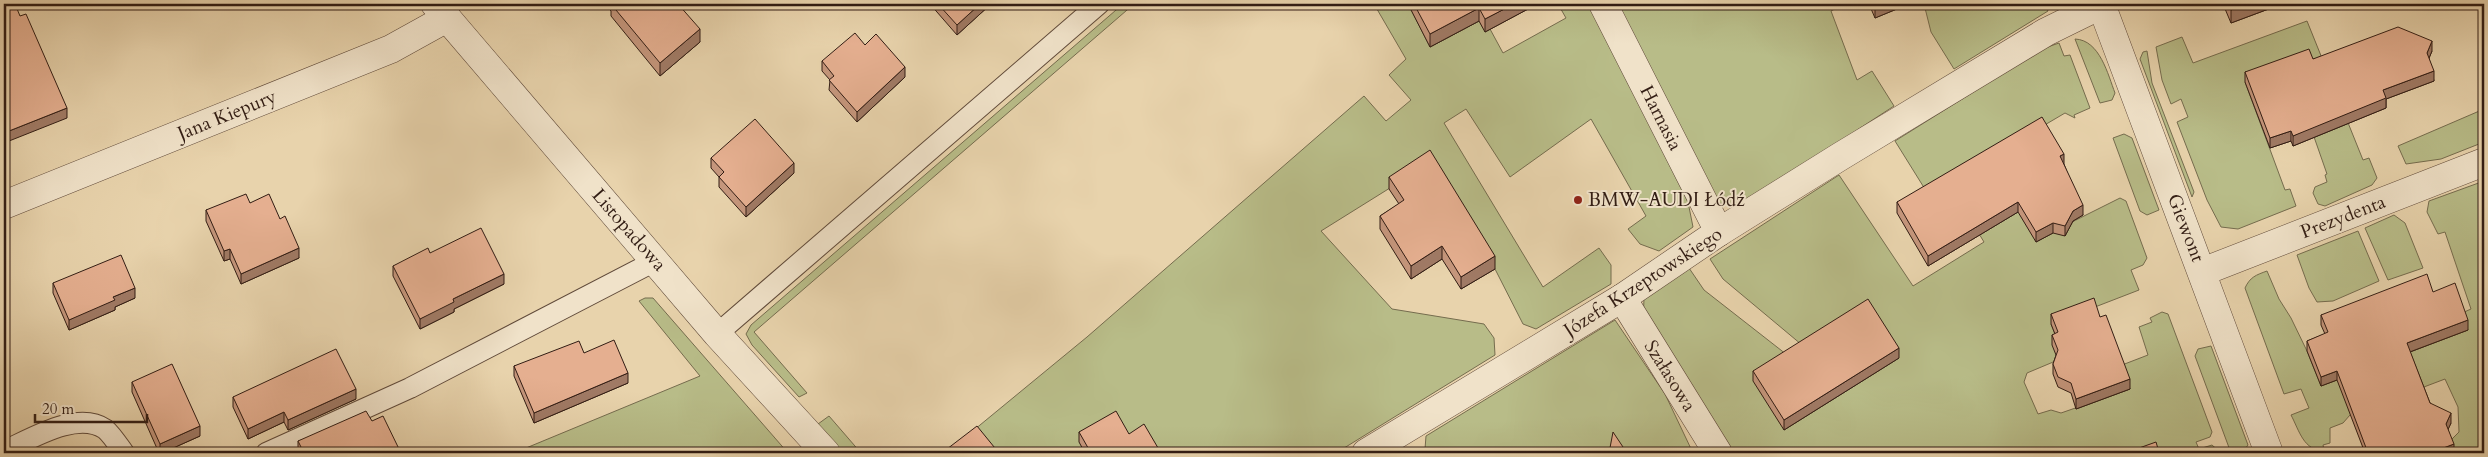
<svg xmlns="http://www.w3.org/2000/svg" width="2488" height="457" font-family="Cardo,serif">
<rect width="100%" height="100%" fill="#e8d3ac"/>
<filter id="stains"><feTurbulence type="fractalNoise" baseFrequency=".004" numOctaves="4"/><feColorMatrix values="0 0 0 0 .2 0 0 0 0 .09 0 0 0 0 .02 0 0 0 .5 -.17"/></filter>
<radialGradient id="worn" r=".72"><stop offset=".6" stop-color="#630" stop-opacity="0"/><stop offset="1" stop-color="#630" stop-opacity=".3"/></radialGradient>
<!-- green -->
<g fill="#b8bc88" stroke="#756c4e">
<polygon points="1123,4 1134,4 754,332 807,393 799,397 752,345 746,334 751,325"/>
<polygon points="1374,4 1408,4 1430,47 1479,21 1485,31 1490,29 1503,53 1566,18 1558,4 1590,4 1688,202 1693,227 1659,251 1640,244 1628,229 1646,216 1591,119 1510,177 1466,109 1444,123 1543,287 1599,248 1611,265 1611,284 1536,329 1523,324 1495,269 1430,163 1321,231 1392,309 1484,324 1494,338 1495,355 1336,453 946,453 1087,337 1364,96 1386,121 1411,100 1389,75 1406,59"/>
<polygon points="1612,4 1844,4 1831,11 1857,80 1872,71 1894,106 1742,205 1717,203"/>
<polygon points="1924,4 2045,4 2048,11 1954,69 1931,32"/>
<polygon points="2307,21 2363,160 2369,158 2377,178 2372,185 2325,206 2318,204 2313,193 2315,187 2327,182 2325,175 2327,174 2313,134 2245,82 2285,190 2290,189 2296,206 2238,229 2221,227 2207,200 2177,122 2188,117 2181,99 2171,104 2162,80 2156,47 2182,37 2193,63"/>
<path d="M2075,39c25,1 33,36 40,54l-3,7 -12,3z"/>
<polygon points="2059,43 2064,56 2070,55 2090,108 2074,115 2075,118 2065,113 1987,159 2070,223 2120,198 2126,201 2147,258 2143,265 2131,270 2139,290 2051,324 2058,342 2058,360 2027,373 2024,382 2038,414 2051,410 2061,413 2130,389 2122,365 2148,355 2139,327 2152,322 2150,318 2162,312 2168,314 2212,432 2210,437 2196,442 2199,449 2212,445 2221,453 1727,453 1643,325 1644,298 1689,268 1704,290 1791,358 1820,360 1723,279 1710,259 1839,175 1913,286 1984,242 1948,183 1928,194 1895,141 2042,49"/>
<polygon points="2147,51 2152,83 2194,192 2192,197 2140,59 2143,52"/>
<polygon points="2484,109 2484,142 2441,159 2406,164 2398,146"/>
<polygon points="2124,134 2132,138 2159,210 2147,215 2140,211 2113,138"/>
<path d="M2484,181v272h-54l19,-11 10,-10 -1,-25 -13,-28 -95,36 -7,8 -13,5v15l-7,2 1,5c-20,2 -25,-20 -33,-35l18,-7 -8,-19 -17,5 -39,-106c5,-11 11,-13 22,-17l12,28 12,19 16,33 14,35 22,-15 125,-41 -6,-17 9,-4 -26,-77 -7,2 -11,-22 2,-11z"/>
<polygon points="2394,215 2405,223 2423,268 2388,280 2365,228"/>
<polygon points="2358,231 2379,281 2333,301 2317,302 2309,288 2297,255"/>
<polygon points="645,298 653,298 788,453 514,453 700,376 639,301"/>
<polygon points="1615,320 1665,394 1693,453 1428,453 1425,449 1426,436"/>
<polygon points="2211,346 2248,445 2242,453 2231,453 2195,356 2198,349"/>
<polygon points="829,416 861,453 844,453 818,424"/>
</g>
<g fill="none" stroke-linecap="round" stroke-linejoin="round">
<!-- service casing -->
<g stroke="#604a3a" stroke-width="22">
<g id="service">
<polyline points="717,334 1099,4"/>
<path d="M4,451c27,-12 73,-41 101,-22 7,6 14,17 19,24"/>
<polyline points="266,453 410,388 655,261"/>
</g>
</g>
<!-- minor casing -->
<g stroke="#604a3a" stroke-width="29">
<g id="minor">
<polyline points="435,4 717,334 826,453"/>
<polyline points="1603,4 1719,232"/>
<polyline points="2101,4 2269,453"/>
<polyline points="4,205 391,49 447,18"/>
<polyline points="2202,272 2484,162"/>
<polyline points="1622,298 1718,453"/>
<polyline points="1366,453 1622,298 1719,232 1841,156 2046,32 2101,5"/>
</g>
</g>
<!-- service -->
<use href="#service" stroke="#f0e2c9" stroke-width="20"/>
<!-- minor -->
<use href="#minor" stroke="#f0e2c9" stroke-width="28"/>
</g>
<!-- wall -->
<g fill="#c5967c" stroke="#321d14">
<polygon points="605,4 689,4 682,9 700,42 660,76 611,16 611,11"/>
<polygon points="930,4 991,4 957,35"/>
<polygon points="1408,4 1528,4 1528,9 1485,32 1479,21 1430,47"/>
<polygon points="1869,4 1909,4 1875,18"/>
<polygon points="2223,4 2282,4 2231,23"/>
<polygon points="865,45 905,77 857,122 829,90 830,80 822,71 822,61"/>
<polygon points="2432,51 2429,58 2434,81 2386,99 2386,108 2293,146 2291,141 2270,148 2245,82 2245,72 2313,59"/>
<polygon points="711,158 794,173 746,217 719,187 719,177 711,168"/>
<polygon points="2064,164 2083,215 2073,221 2065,236 2053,233 2036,242 2018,212 1928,266 1897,213 1897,202"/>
<polygon points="1389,177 1495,269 1461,289 1442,259 1411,279 1380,229 1380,216 1399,204 1389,189"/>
<polygon points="250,203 280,219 299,258 241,284 230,259 224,261 206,221 206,210"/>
<polygon points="430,253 504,284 454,309 454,312 420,329 393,276 393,266"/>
<polygon points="53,283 135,298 115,307 115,310 69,330 53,293"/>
<polygon points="2433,292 2468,330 2410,352 2430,403 2451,423 2448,429 2454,453 2365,453 2337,380 2321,386 2307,351 2307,341 2325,334 2321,325 2321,315"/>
<polygon points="2051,314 2100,317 2130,389 2076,409 2071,393 2058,387 2053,374 2053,364 2056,355 2052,345 2052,335 2055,334 2051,324"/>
<polygon points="584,353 628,383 534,423 514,376 514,366"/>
<polygon points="1899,358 1784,430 1753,381 1753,371"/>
<polygon points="132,382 200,436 162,453 159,453 132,392"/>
<polygon points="233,397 356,399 288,430 284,422 248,439 233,407"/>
<polygon points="372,421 400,453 299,453 298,451 298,441"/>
<polygon points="1079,432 1129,434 1161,453 1085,453 1079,442"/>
</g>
<!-- shaded-wall -->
<g fill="#a07a65" stroke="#321d14">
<polygon points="676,4 689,4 676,14"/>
<polygon points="980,4 991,4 957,35 957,25"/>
<polygon points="1514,4 1528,4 1528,9 1485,32 1485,19"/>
<polygon points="1885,4 1909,4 1875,18 1875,8"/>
<polygon points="2248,4 2282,4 2231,23 2231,10"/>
<polygon points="1479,8 1479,21 1430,47 1430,34"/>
<polygon points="700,29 700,42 660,76 660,63"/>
<polygon points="2432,41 2432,51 2427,63 2427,53"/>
<polygon points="905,67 905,77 857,122 857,112"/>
<polygon points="2434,71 2434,81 2386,99 2386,108 2293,146 2293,136 2383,90"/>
<polygon points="67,108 67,118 4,143 4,133"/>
<polygon points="2291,131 2291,141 2270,148 2270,138"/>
<polygon points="2064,154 2064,164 2060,166 2060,156"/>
<polygon points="794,163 794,173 746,217 746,207"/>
<polygon points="2018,202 2018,212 1928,266 1928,256"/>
<polygon points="2083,205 2083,215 2073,221 2065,236 2065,226 2073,211"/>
<polygon points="2053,223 2053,233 2036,242 2036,232"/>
<polygon points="1442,246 1442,259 1411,279 1411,266"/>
<polygon points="299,248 299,258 241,284 241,274"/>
<polygon points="230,249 230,259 224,261 224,251"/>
<polygon points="1495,256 1495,269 1461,289 1461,277"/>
<polygon points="504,274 504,284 454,309 454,312 420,329 420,319 453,299"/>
<polygon points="135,288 135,298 115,307 115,310 69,330 69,320 113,297"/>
<polygon points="2468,320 2468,330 2407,353 2407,343"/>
<polygon points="1899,348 1899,358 1784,430 1784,420"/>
<polygon points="2337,371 2337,380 2321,386 2321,377"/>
<polygon points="628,373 628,383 534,423 534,413"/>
<polygon points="2130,379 2130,389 2076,409 2076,399"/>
<polygon points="356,389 356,399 288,430 288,420"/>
<polygon points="284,412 284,422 248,439 248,429"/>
<polygon points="2451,413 2451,423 2446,434 2446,424"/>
<polygon points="200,426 200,436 162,453 160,453 160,444"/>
<polygon points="2454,444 2454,453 2430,453"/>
</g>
<!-- building -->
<g fill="#e5af90" stroke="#321d14">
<polygon points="4,4 15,4 20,16 26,14 67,108 4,133"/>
<polygon points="611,4 678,4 700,29 660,63"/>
<polygon points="938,4 980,4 957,25"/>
<polygon points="1414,4 1514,4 1485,19 1479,8 1430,34"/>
<polygon points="1873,4 1885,4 1875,8"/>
<polygon points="2228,4 2248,4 2231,10"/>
<polygon points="2398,27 2432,41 2427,53 2434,71 2383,90 2386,98 2293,136 2291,131 2270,138 2245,72 2309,49 2313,59"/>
<polygon points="855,33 865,45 876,34 905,67 857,112 829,80 834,76 822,61"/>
<polygon points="2042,117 2064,154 2060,156 2083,205 2073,211 2065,226 2053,223 2036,232 2018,202 1928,256 1897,202"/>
<polygon points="755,119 794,163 746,207 719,177 724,172 711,158"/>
<polygon points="1430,150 1495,256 1461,277 1442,246 1411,266 1380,216 1404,200 1389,177"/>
<polygon points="246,194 250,203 269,194 280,219 285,216 299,248 241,274 230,249 224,251 206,210"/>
<polygon points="481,228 504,274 453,299 454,302 420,319 393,266 428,248 430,253"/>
<polygon points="121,255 135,288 113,297 115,300 69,320 53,283"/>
<polygon points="2427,274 2433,292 2455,283 2468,320 2407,343 2430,403 2451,413 2446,424 2454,444 2430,453 2368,453 2337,371 2321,377 2307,341 2328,332 2321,315"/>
<polygon points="2094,298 2100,317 2106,315 2130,379 2076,399 2071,383 2058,377 2053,364 2058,350 2052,335 2058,332 2051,314"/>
<polygon points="1868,299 1899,348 1784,420 1753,371"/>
<polygon points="614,340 628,373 534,413 514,366 579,341 584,353"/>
<polygon points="336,349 356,389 288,420 284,412 248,429 233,397"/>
<polygon points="172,364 200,426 160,444 132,382"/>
<polygon points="366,411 372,421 383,416 400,451 394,453 304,453 298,441"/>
<polygon points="1116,411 1129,434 1144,424 1161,453 1091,453 1079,432"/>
<polygon points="977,426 999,453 950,453 947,449"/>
<polygon points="1613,432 1627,453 1609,453"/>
<polygon points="2156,442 2159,452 2169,449 2171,453 2125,453"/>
</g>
<!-- markers -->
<circle fill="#8f2418" stroke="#f0e2c9" stroke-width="2" cx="1578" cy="200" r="5"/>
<g text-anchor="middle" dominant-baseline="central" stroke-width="4" stroke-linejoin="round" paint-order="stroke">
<!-- street labels -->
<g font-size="19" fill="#321d14" stroke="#f0e2c9">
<text transform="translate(227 115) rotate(-22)">Jana Kiepury</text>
<text transform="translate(1661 118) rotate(63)">Harnasia</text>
<text transform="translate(2343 217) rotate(-21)">Prezydenta</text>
<text transform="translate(2186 228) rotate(69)">Giewont</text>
<text transform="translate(629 230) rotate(49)">Listopadowa</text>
<text transform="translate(1643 282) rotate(-33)">Józefa Krzeptowskiego</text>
<text transform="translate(1670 376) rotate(58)">Szałasowa</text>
</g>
<!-- poi labels -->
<g font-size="19" fill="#321d14" stroke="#f0e2c9" text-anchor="start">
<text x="1588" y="200">BMW-AUDI Łódź</text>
</g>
</g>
<!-- margin -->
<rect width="2488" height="457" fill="none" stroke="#e8d3ac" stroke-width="20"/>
<rect x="5" y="5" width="2478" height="447" fill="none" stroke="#321d14" stroke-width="2.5"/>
<rect x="10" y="10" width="2468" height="437" fill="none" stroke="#321d14"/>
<!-- scale -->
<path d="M35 414v8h112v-8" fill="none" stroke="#321d14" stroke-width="2.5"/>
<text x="42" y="414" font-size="15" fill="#321d14" stroke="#f0e2c9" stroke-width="4" paint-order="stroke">20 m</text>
<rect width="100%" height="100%" filter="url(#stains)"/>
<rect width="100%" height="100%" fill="url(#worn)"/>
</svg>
